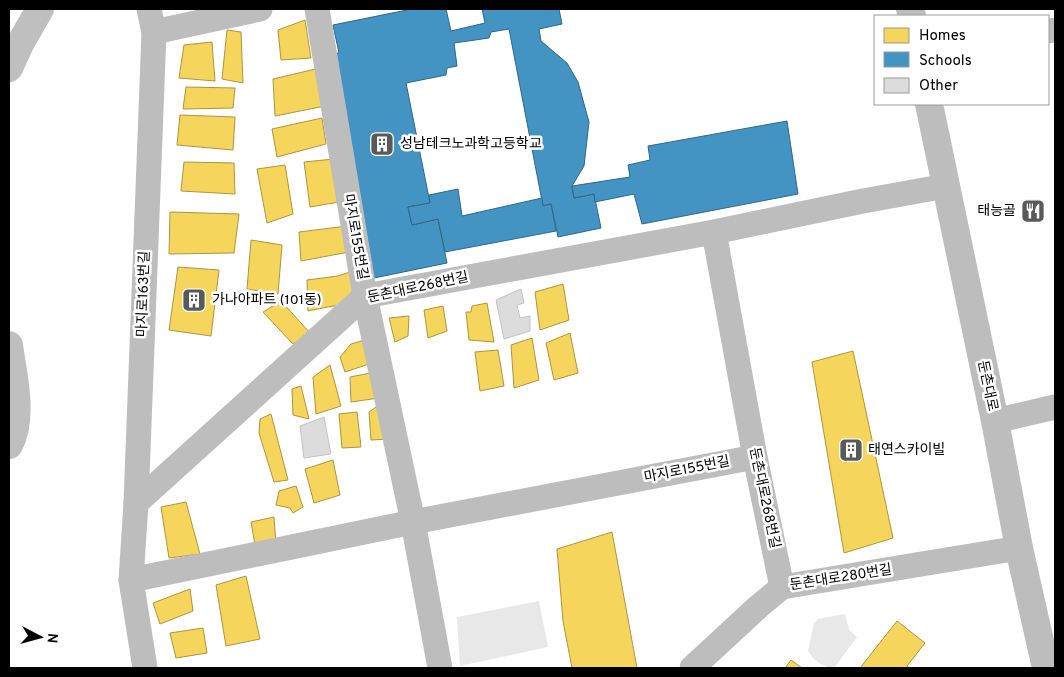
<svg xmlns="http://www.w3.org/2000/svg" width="1064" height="677" font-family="Overpass,'Noto Sans KR',sans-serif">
<rect width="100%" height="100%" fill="#fff"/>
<!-- green -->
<g fill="#e8e8e8">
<polygon points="539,601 548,647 460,666 457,617"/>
<path d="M845,614l4,16 8,7 -23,31c-10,0 -21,-8 -26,-17l6,-28 4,-4z"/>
</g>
<!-- homes -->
<g fill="#f6d55c" stroke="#ac9540">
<polygon points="305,20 311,58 281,60 278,30"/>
<polygon points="227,30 241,32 243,83 222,79"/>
<polygon points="212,42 215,81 179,78 184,45"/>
<polygon points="320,68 325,106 275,116 273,79"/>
<polygon points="186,87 235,88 233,108 183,109"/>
<polygon points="180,115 235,117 233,150 177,145"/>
<polygon points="322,118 326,144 277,157 272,129"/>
<polygon points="334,159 339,202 310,207 304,162"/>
<polygon points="184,162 234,163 235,194 181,191"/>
<polygon points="285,165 293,214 267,223 257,169"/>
<polygon points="170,212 239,214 234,253 169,254"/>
<polygon points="347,226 349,252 301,261 299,232"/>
<polygon points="251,240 282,245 278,294 247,289"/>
<polygon points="178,267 219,270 211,336 169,330"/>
<polygon points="356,270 349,308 333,306 308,311 307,280 338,276"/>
<polygon points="563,284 569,320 540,330 535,292"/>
<polygon points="281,301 311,334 293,344 263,312"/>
<polygon points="487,303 494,342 469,340 466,312 471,312 472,306"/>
<polygon points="443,306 447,331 428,338 424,310"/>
<polygon points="409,316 408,336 395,342 389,318"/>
<polygon points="570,333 578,373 554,380 546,343"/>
<polygon points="532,338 539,380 514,388 511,345"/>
<polygon points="365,340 372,363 345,372 340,357 351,344"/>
<polygon points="498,350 504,386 480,391 475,352"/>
<polygon points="853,351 893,538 844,553 812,362"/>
<polygon points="330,365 341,406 316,414 313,377"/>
<polygon points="376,372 379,398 351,402 350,377"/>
<polygon points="301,386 309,419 293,415 292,389"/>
<polygon points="379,405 390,439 371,440 369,412"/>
<polygon points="357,412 361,447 342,448 339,414"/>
<polygon points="271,414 288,480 274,482 259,433 260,419"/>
<polygon points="333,460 340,495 314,503 305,469"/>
<polygon points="296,486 303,507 293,513 290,508 276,505 279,491"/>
<polygon points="186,502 200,554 169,558 161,507"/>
<polygon points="274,517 276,545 255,545 251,522"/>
<polygon points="612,532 637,668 572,668 563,621 557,549"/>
<polygon points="246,576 260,639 226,646 216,585"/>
<polygon points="190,589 193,611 160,624 153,603"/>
<polygon points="897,621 925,643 907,666 910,668 860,668"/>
<polygon points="203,628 207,653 176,658 170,633"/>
<polygon points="791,660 802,668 785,668"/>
</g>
<!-- schools -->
<g fill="#4393c3" stroke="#2f6788">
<polygon points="412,9 446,9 451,31 485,23 482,9 559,9 562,24 539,29 541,41 567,63 578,82 589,122 584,166 572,186 574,198 594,194 601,228 558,237 551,204 543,206 509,29 491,32 489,38 454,43 457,66 447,68 446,75 406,83 430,203 408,207 412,225 438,219 447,263 374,278 328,55 339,53 333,25"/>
<polygon points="787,121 798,194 642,224 634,194 595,202 594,194 574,198 572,186 630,177 628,165 650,160 648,146"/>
<polygon points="458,189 462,216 542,198 543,206 551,204 556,231 445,252 438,219 412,225 408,207 430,203 429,195"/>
</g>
<!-- building -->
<g fill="#dcdcdc" stroke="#c4c4c4">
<polygon points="521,289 524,303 517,305 520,318 530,316 530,331 504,339 496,300"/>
<polygon points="324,417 331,454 304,458 300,426"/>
</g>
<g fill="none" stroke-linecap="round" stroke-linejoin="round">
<!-- street -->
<g stroke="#bdbdbd" stroke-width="25">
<polyline points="317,9 365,296 413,522 440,668"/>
<polyline points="1048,31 1055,30"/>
<polyline points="154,32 260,9"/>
<polyline points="714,232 755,457 782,587"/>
<polyline points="995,421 1055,407"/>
<polyline points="136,503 365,296 714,232 863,201 946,186"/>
<polyline points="131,580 413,522 755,457"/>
<polyline points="145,668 131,580 136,503 154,32 149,9"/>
<polyline points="692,668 758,607 782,587 1019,548"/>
</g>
<!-- secondary -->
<g stroke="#bfbfbf" stroke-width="28">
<polyline points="9,68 21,42 40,9"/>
<path d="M9,345c4,30 15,73 0,100"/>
</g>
<!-- primary -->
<g stroke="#bdbdbd" stroke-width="28">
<polyline points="910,9 912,16"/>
<polyline points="929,104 995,421 1019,548 1046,668"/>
</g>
</g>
<!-- icons -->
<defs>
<g id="building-square" transform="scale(1.25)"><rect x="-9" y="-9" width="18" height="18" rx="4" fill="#595959" stroke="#fff"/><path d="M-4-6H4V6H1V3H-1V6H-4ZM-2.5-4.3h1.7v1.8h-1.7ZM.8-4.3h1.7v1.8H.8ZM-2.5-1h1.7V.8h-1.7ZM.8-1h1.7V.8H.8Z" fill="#fff"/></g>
<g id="restaurant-square" transform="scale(1.25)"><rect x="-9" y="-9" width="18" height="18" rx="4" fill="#595959" stroke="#fff"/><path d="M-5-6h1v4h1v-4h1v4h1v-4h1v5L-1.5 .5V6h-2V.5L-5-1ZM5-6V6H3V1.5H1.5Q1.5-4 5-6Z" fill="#fff"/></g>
</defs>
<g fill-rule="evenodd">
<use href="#building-square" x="382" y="144"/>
<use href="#restaurant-square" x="1033" y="211"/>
<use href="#building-square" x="194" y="300"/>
<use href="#building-square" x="851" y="450"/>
</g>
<g text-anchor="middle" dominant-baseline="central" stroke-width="5" stroke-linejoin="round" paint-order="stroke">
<!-- poi labels -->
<g font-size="14" fill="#000" stroke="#fff" text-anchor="start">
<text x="400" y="144">성남테크노과학고등학교</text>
<text x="1016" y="211" text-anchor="end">태능골</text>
<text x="212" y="300">가나아파트 (101동)</text>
<text x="868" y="450">태연스카이빌</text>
</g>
<!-- street labels -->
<g font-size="14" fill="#000" stroke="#fff">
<text transform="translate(355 237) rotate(80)">마지로155번길</text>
<text transform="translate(418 288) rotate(-12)">둔촌대로268번길</text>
<text transform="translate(144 294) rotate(-88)">마지로163번길</text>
<text transform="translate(987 386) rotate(78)">둔촌대로</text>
<text transform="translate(687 470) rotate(-11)">마지로155번길</text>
<text transform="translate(764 498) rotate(78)">둔촌대로268번길</text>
<text transform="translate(841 578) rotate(-9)">둔촌대로280번길</text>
</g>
</g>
<!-- border -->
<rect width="1064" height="677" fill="none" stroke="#000000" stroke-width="20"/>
<!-- legend -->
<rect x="874" y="15" width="175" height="90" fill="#ffffff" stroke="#999999"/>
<rect x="884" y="28" width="25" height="15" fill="#f6d55c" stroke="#999999"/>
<text x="919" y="40" font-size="15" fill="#000000">Homes</text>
<rect x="884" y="52" width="25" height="15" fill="#4393c3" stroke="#999999"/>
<text x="919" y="65" font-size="15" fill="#000000">Schools</text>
<rect x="884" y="78" width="25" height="15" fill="#dcdcdc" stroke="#999999"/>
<text x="919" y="90" font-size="15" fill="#000000">Other</text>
<!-- north arrow -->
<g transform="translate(40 637) rotate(96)" stroke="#ffffff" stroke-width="4" paint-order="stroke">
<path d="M0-4L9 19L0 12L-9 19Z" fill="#000000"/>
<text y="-8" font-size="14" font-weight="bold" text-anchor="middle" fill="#000000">N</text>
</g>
</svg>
